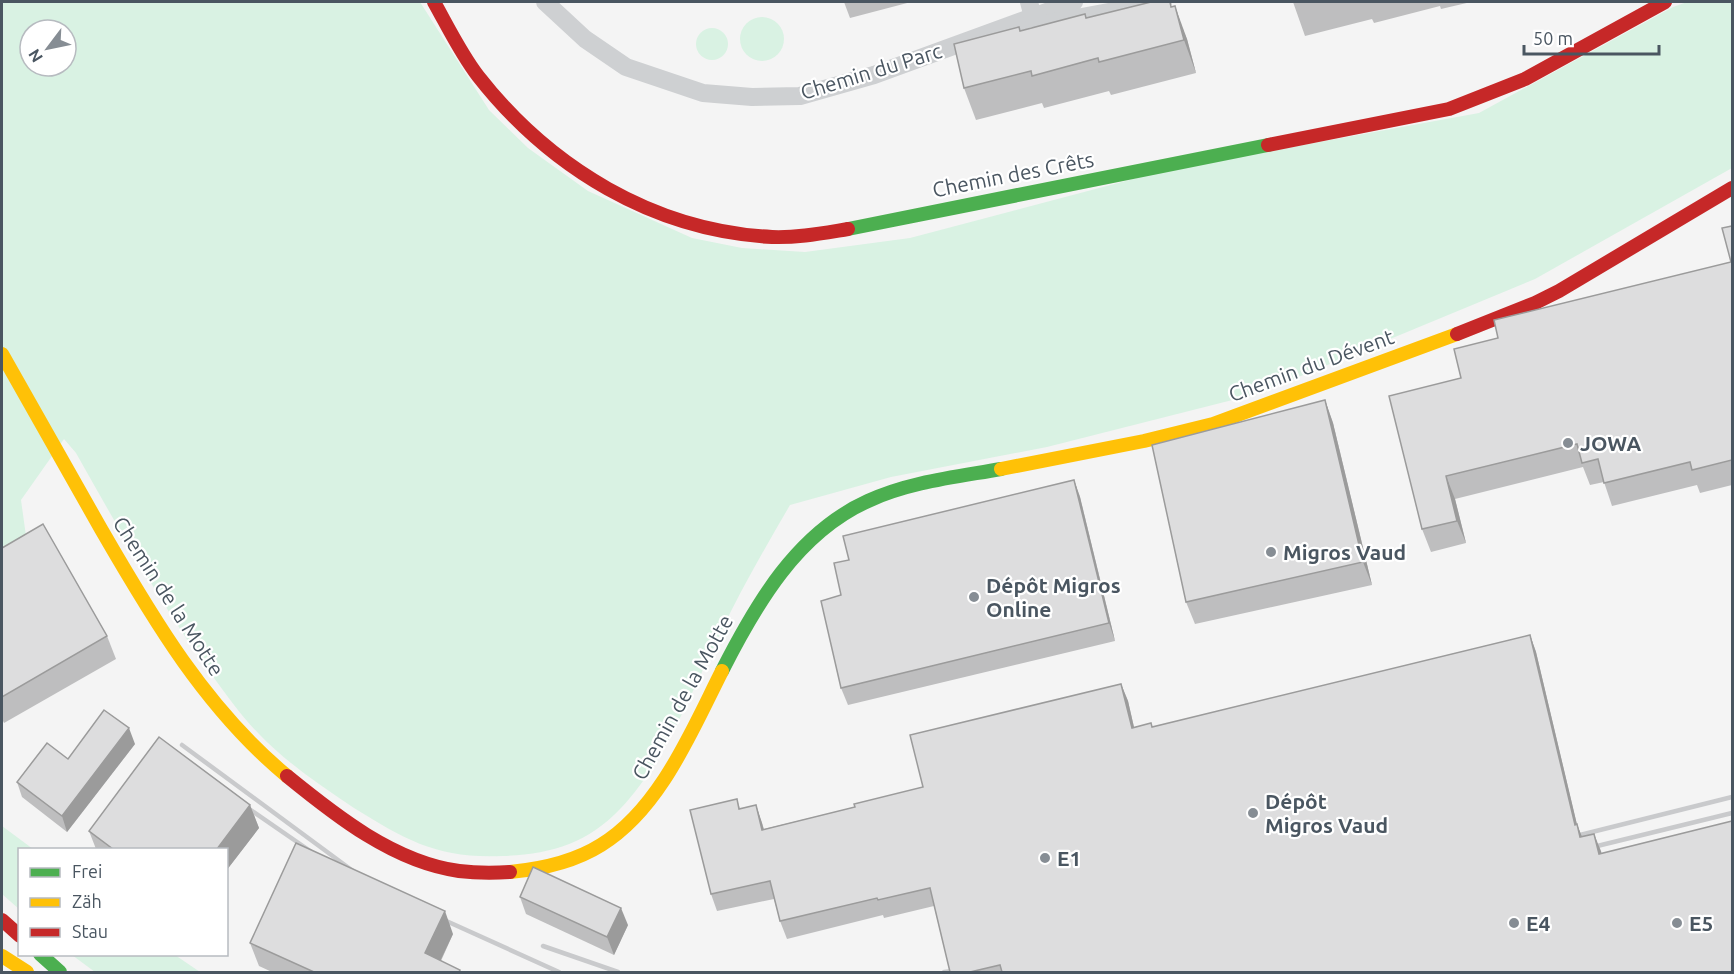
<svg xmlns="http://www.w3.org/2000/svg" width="1734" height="974" font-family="Ubuntu,sans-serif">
<rect width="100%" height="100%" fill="#f4f4f4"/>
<!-- green -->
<g fill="#d9f2e3" fill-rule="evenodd">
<path d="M2,2h418l69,108 39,38 60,43 104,47 50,10 63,4 105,-14 261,-69 308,-56 194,-106 14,-5h45v166l-197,111 -275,114 -213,54 -156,30 -101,28c-25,43 -50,86 -71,131 -27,55 -55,127 -98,172 -34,36 -70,46 -118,48 -64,3 -96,-15 -149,-48 -33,-22 -67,-45 -95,-74 -17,-17 -31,-37 -45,-56 -52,-71 -95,-149 -138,-225l-12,-14 -43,61 5,36 -24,15zM30,30h36v36h-36z"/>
<circle cx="762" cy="39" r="22"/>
<circle cx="712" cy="44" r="16"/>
<polygon points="2,826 33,849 20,850 19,909 2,894"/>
<polygon points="72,955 175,955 200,972 95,972"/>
</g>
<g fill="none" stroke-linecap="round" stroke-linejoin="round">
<!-- street -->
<g stroke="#ced0d2" stroke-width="18">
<polyline points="545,2 585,39 626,67 703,93 752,97 800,96 874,75 1074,2"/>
<polyline points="1029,2 1033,17 1044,24 1163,2"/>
</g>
<!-- fast -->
<g stroke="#4caf50" stroke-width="14">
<polyline points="848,229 1268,145"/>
<path d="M722,671c34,-67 75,-138 146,-170 41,-19 88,-24 133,-32"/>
<polyline points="40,954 60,972"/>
</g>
<!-- slow -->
<g stroke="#ffc107" stroke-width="14">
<path d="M2,354c33,58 66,117 99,175 52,90 105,180 186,247"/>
<polyline points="1001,469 1144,441 1213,424 1457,334"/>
<path d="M510,872c32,-3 64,-10 91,-27 59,-36 91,-115 121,-174"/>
<polyline points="2,956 27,972"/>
</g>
<!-- jam -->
<g stroke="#c62828" stroke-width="14">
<path d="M434,2c14,25 27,52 44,74 72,92 176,155 294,161 25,1 51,-4 76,-8"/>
<polyline points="1268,145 1449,109 1525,79 1665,2"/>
<polyline points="1457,334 1535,303 1559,291 1732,188"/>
<path d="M287,776c49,40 107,86 172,95 17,2 34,2 51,1"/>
<polyline points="2,920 20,936"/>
</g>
<!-- rail -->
<g stroke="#c9cacc" stroke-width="4.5">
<polyline points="182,745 357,874"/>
<polyline points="239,802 313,853"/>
<polyline points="1580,835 1732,797"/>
<polyline points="1585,849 1732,813"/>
<polyline points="433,915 559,972"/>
<polyline points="543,946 618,972"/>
<polyline points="944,972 952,971"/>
</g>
</g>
<!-- wall -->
<g fill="#bebebf">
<polygon points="844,2 911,2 850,18"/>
<polygon points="1293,2 1471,2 1441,9 1440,6 1374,23 1372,19 1305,36"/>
<polygon points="1172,7 1187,39 1196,73 1111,95 1109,91 1044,108 1042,103 976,120 964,88 1020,31 1087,18"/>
<polygon points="1732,226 1732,485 1700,493 1697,485 1612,506 1604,482 1590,485 1583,467 1455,499 1466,543 1431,552 1422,529 1461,378 1498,338 1731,262"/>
<polygon points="1325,400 1333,423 1372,585 1195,624 1186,602"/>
<polygon points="1074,480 1080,497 1115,641 848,705 841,688 841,595 849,560"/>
<polygon points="2,548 107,636 116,659 4,723 2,719"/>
<polygon points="1530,635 1536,652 1577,825 1582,837 1732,972 950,972 934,906 884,918 883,915 787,939 780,921 774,899 717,911 711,894 737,799 740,809 756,805 764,829 855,807 923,787 1121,684 1128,701 1134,727 1153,727"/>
<polygon points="135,744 67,832 22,797 17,782 68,759"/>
<polygon points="250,805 259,828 226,871 226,849 96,849 89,831"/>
<polygon points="520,897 628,925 614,955 526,914"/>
<polygon points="453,934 441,961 460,970 461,972 272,972 259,966 250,943"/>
</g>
<!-- shaded-wall -->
<g fill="#9b9b9b">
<polygon points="1175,6 1187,39 1196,73 1184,40"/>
<polygon points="1325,400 1333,423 1372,585 1363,562"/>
<polygon points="1446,476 1455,499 1466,543 1457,521"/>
<polygon points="1074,480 1080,497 1115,641 1109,623"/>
<polygon points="1530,635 1536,652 1580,837 1577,824 1584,842 1587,855 1575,825"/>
<polygon points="1121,684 1128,701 1138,745 1132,728"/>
<polygon points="129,728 135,744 67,832 62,816"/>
<polygon points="250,805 259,828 226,871 226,849 217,849"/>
<polygon points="756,805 762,823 768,847 762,830"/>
<polygon points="1594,834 1601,851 1606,871 1599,854"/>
<polygon points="621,908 628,925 614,955 607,937"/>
<polygon points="445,911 453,934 435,972 425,953"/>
</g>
<!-- building -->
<g fill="#ddddde" stroke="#9b9b9b" stroke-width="1.5">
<polygon points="1151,2 1170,2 1171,7 1175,6 1184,40 1099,62 1098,58 1032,76 1031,71 964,88 954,44 1019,27 1020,31 1085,14 1086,18"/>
<polygon points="1732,226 1732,460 1692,470 1690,462 1604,483 1598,459 1582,463 1577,444 1446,476 1457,521 1422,529 1389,396 1461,378 1454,349 1498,338 1494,320 1731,262 1722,228"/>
<polygon points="1325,400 1363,562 1186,602 1152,445"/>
<polygon points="1074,480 1109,623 841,688 821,601 841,595 834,563 849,560 843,536"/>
<polygon points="43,524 107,636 2,697 2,548"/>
<polygon points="1530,635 1575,825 1577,824 1580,837 1594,834 1599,854 1732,821 1732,972 1002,972 1000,965 970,972 950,972 930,888 878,900 877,898 780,921 770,881 711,894 690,810 737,799 739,809 756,805 762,830 855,807 854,804 923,787 910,735 1121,684 1132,728 1151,723 1152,727"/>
<polygon points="104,710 129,728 62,816 17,782 47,743 68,759"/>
<polygon points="159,737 250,805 217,849 113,849 89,831"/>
<polygon points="296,843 445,911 425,953 460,970 459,972 314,972 250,943"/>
<polygon points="533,867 621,908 607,937 520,897"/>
</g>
<!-- markers -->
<g fill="#868d94" stroke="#fff" stroke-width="2">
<circle cx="1568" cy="443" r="6"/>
<circle cx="1271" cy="552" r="6"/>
<circle cx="974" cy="597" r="6"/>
<circle cx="1253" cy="813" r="6"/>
<circle cx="1045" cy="858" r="6"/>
<circle cx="1514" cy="923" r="6"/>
<circle cx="1677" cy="923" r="6"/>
</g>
<g text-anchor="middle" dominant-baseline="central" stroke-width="4.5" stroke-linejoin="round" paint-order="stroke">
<!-- street labels -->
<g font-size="21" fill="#4a5661" stroke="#fff">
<text transform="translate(871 71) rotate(-17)">Chemin du Parc</text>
<text transform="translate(1013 174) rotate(-11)">Chemin des Crêts</text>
<text transform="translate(1311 365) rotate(-20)">Chemin du Dévent</text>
<text transform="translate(169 596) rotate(57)">Chemin de la Motte</text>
<text transform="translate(682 697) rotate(-61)">Chemin de la Motte</text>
</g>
<!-- poi labels -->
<g font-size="21" font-weight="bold" fill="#4a5661" stroke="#fff" text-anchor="start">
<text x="1580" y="443">JOWA</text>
<text x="1283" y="552">Migros Vaud</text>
<text x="986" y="585">Dépôt Migros<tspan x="986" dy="24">Online</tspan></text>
<text x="1265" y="801">Dépôt<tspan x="1265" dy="24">Migros Vaud</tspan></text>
<text x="1057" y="858">E1</text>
<text x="1526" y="923">E4</text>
<text x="1689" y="923">E5</text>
</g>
</g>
<!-- border -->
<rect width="1734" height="974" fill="none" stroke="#4a5661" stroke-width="6"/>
<!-- legend -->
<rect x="18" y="848" width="210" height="108" fill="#ffffff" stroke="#b7bbc0" stroke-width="1.5"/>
<rect x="30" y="868" width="30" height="9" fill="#4caf50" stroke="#b7bbc0" stroke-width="1.5"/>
<text x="72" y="878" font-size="18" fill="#4a5661">Frei</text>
<rect x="30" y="898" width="30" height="9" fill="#ffc107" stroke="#b7bbc0" stroke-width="1.5"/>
<text x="72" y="908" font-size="18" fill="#4a5661">Zäh</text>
<rect x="30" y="928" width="30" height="9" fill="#c62828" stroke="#b7bbc0" stroke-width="1.5"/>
<text x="72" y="938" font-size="18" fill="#4a5661">Stau</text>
<!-- north arrow -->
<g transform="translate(48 48) rotate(238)"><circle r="28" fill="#ffffff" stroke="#b7bbc0" stroke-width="1.5"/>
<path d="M0-4.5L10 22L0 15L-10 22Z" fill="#868d94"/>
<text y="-9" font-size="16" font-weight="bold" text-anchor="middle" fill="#4a5661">N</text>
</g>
<!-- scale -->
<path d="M1524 45v9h135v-9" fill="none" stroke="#4a5661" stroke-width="3"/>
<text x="1533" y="45" font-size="18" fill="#4a5661" stroke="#ffffff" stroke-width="4.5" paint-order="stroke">50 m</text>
</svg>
